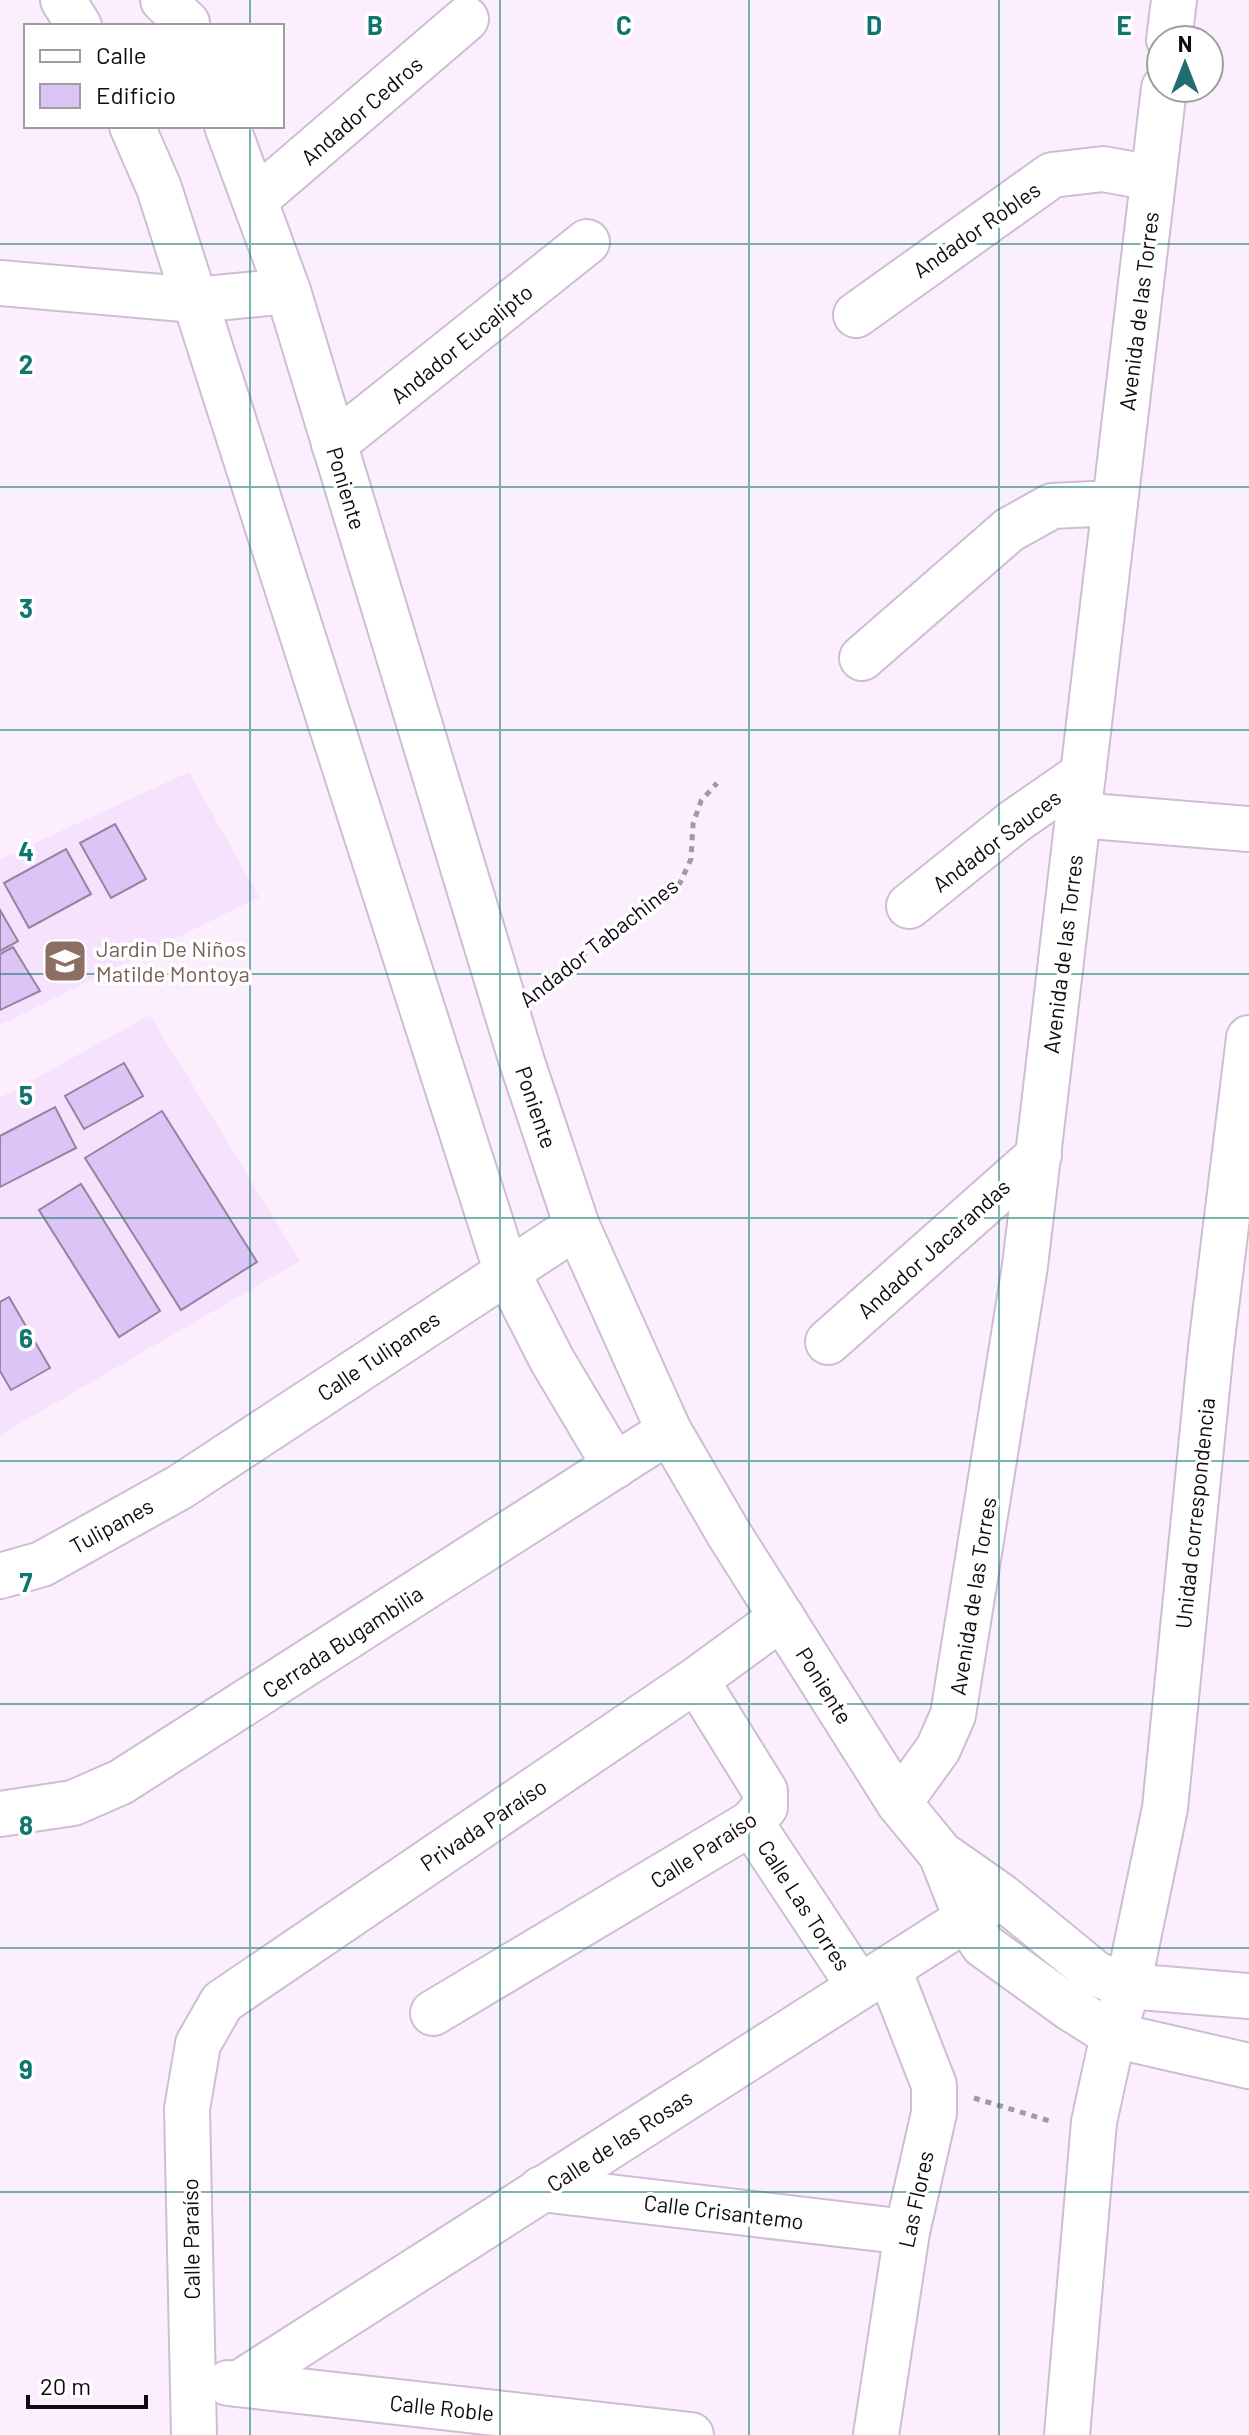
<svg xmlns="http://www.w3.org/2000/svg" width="1249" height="2435" font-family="Barlow,sans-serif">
<rect width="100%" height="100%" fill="#fbeffe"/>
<!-- built -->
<g fill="#f6e2fc">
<polygon points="189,772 259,897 0,1025 0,859"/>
<polygon points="150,1015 300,1261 0,1435 0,1098"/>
</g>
<!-- building -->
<g fill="#dcc4f7" stroke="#91859f" stroke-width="2">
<polygon points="115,824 146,879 111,898 80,843"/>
<polygon points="66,849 91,894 29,928 4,883"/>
<polygon points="0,910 18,941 0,951"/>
<polygon points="13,947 40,991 0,1010 0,954"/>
<polygon points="124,1063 143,1096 84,1129 65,1096"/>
<polygon points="55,1107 76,1148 0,1187 0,1136"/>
<polygon points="162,1111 257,1262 181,1310 85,1158"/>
<polygon points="81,1184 160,1311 119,1337 39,1210"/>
<polygon points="9,1297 50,1368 11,1390 0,1371 0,1302"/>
</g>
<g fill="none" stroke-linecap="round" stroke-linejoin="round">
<!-- minor casing -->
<g stroke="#cfbcd5" stroke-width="48">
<g id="minor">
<polyline points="63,0 79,26"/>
<polyline points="132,126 159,188 506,1270 552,1360 615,1466"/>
<polyline points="255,200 466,19"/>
<polyline points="0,283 195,300 288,291"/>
<polyline points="856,315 1052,175 1103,169 1153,178"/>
<polyline points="334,444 587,242"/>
<polyline points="862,658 1009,530 1052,506 1115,503"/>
<polyline points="1078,815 1249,829"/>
<polyline points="909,906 1015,821 1083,774"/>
<polyline points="828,1342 1039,1155"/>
<polyline points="0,1576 42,1564 180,1487 577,1226"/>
<polyline points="0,1814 73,1803 121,1782 669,1431"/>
<polyline points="751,1823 859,1986"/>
<polyline points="433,2013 751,1823 765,1807 765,1791 696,1680"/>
<polyline points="541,2189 907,2232"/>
<polyline points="228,2383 691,2435"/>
<polyline points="238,2384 999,1898"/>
<polyline points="194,2435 187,2109 198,2044 222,2002 696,1680 782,1617"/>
<polyline points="876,2435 907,2232 934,2113 934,2085 889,1970"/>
<polyline points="1067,2435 1094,2122 1113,2035 1128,1986 1165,1808 1211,1348 1249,1038"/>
</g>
</g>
<!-- tertiary casing -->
<g stroke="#cfbcd5" stroke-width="48">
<g id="tertiary">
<polyline points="163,0 187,23"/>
<polyline points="1169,40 1174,0"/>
<polyline points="227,126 288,291 522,1062 577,1226 669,1431 729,1534 899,1803 941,1854 1001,1896 1096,1974 1128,1986 1249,1996"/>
<polyline points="899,1803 938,1749 953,1715 1025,1266 1164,88"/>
<polyline points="941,1854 967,1920 983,1945 1070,2008 1113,2035 1249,2066"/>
</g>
</g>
<!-- path -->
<g stroke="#a399a5" stroke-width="5" stroke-dasharray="6 6" stroke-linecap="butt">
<polyline points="543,985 680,883 691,859 693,824 701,801 717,783"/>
<polyline points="974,2098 1053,2122"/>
</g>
<!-- minor -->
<use href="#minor" stroke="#fff" stroke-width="44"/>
<!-- tertiary -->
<use href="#tertiary" stroke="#fff" stroke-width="44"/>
</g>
<!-- grid -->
<path fill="none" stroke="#0f766e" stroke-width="2" stroke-opacity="0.55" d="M250,0v26M500,0v2435M749,0v2435M999,0v2435M250,126v2309M0,244h1249M0,487h1249M0,730h1249M0,974h1249M0,1218h1249M0,1461h1249M0,1704h1249M0,1948h1249M0,2192h1249"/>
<!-- icons -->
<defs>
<g id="school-square" transform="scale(2.3)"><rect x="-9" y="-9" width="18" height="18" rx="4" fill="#8d6e63" stroke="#fff"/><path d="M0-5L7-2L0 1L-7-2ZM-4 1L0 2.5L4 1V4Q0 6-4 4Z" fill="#fff"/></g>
</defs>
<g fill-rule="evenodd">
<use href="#school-square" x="65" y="961"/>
</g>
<g text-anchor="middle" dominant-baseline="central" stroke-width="7" stroke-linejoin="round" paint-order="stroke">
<!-- street labels -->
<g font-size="22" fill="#100a12" stroke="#fff">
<text transform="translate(361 110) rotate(-41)">Andador Cedros</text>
<text transform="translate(976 229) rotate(-35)">Andador Robles</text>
<text transform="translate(1138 311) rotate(-83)">Avenida de las Torres</text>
<text transform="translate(461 343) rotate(-39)">Andador Eucalipto</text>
<text transform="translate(347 488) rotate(73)">Poniente</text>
<text transform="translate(996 840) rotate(-37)">Andador Sauces</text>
<text transform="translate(598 942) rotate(-38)">Andador Tabachines</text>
<text transform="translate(1062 954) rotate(-83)">Avenida de las Torres</text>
<text transform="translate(537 1107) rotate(71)">Poniente</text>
<text transform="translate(933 1248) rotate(-42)">Andador Jacarandas</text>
<text transform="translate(378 1355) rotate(-34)">Calle Tulipanes</text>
<text transform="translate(1194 1513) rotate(-84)">Unidad correspondencia</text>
<text transform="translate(111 1525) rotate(-29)">Tulipanes</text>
<text transform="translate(972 1596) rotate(-81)">Avenida de las Torres</text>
<text transform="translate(342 1641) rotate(-33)">Cerrada Bugambilia</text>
<text transform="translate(825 1685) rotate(58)">Poniente</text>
<text transform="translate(483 1824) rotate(-34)">Privada Paraíso</text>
<text transform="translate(703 1849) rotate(-33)">Calle Paraíso</text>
<text transform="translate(805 1905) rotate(57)">Calle Las Torres</text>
<text transform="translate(619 2140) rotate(-33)">Calle de las Rosas</text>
<text transform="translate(915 2199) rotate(-78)">Las Flores</text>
<text transform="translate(724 2211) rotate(7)">Calle Crisantemo</text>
<text transform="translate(190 2239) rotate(-91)">Calle Paraíso</text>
<text transform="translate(442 2407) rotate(6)">Calle Roble</text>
</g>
<!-- education labels -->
<g font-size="22" fill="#785e54" stroke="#fff" text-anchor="start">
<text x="96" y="948">Jardin De Niños<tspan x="96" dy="25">Matilde Montoya</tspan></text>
</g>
</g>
<g font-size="26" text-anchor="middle" font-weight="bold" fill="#0f766e" stroke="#fff" stroke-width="7" stroke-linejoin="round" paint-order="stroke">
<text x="375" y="35">B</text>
<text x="624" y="35">C</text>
<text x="874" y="35">D</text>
<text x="1124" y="35">E</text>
<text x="26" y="374">2</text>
<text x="26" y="618">3</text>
<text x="26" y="861">4</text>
<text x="26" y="1105">5</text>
<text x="26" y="1348">6</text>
<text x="26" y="1592">7</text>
<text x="26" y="1835">8</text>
<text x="26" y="2079">9</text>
</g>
<!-- legend -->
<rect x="24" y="24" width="260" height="104" fill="#ffffff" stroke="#9f9da0" stroke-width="2"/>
<rect x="40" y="50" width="40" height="12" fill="#ffffff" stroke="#9f9da0" stroke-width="2"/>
<text x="96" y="64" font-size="24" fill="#100a12">Calle</text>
<rect x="40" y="84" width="40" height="24" fill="#dcc4f7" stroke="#9f9da0" stroke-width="2"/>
<text x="96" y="104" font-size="24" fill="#100a12">Edificio</text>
<!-- north arrow -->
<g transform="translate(1185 64)"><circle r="38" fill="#ffffff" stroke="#9f9da0" stroke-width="2"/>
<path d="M0-6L14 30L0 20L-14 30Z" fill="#216d72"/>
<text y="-12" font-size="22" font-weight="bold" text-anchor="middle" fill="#100a12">N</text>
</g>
<!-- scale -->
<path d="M28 2395v12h118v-12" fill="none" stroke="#100a12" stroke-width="4"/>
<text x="40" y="2395" font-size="24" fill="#100a12" stroke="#ffffff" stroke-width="6" paint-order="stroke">20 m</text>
</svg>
